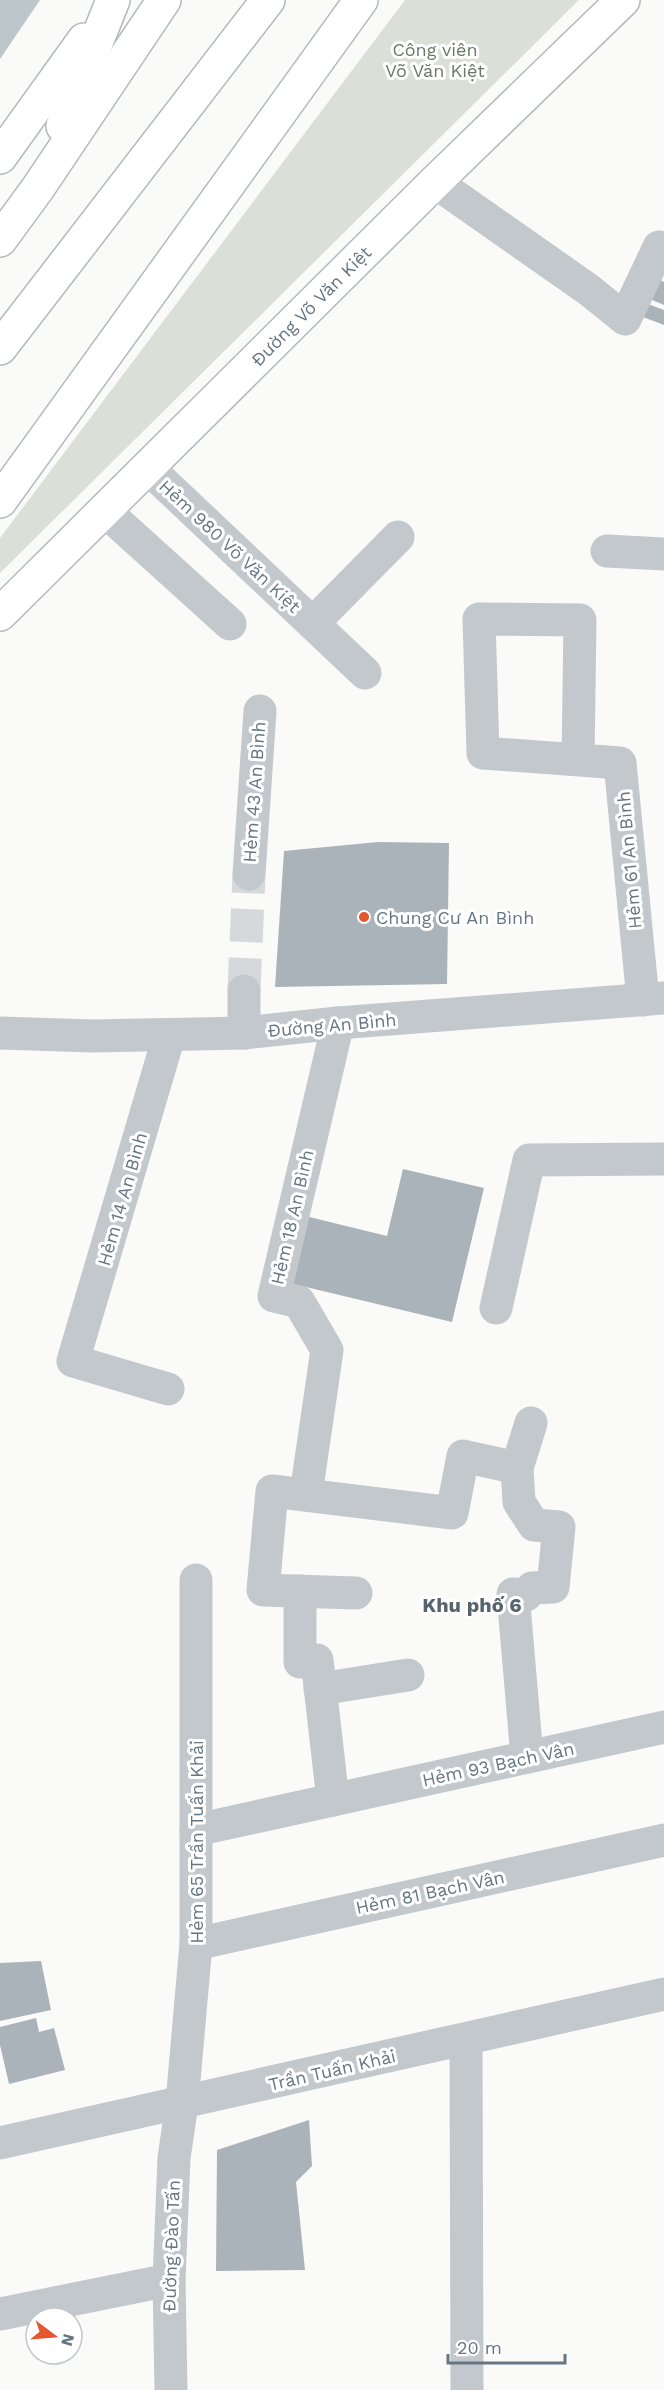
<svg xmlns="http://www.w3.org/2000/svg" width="664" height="2390" font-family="'Work Sans',sans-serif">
<rect width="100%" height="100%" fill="#fafaf8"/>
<!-- green -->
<polygon fill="#dadfd7" points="405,0 579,0 0,573 0,538"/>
<!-- water -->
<polygon fill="#bbc7cb" points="0,0 40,0 0,59"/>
<!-- building -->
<g fill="#aab3b9">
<polygon points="652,276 664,282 664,305 643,296"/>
<polygon points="640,301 664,310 664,325 635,314"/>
<polygon points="378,842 449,843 447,984 275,987 284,851"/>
<polygon points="403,1169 484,1188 452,1322 281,1281 297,1214 387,1236"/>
<polygon points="41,1961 51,2010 0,2021 0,1963"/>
<polygon points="36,2018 39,2032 54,2028 65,2070 9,2084 0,2045 0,2027"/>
<polygon points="309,2120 312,2166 296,2182 305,2270 216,2271 217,2150"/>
</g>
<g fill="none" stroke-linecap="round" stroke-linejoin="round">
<!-- minor-tunnel -->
<polyline stroke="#d5d9db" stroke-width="33" stroke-dasharray="33 16" stroke-linecap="butt" points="244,991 249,874"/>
<!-- highway casing -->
<g stroke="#b4b9bd" stroke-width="36">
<g id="highway">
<polyline points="63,126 113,0"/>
<polyline points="0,157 84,40"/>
<polyline points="0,240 38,188 164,0"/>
<polyline points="0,348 268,0"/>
<polyline points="0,501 361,0"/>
<polyline points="0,614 435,182 623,0"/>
</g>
</g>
<!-- minor -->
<g stroke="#c3c8cc" stroke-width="33">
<polyline points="435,182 589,290 625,319 659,247"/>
<polyline points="148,468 365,673"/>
<polyline points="105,511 230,624"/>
<polyline points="607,551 664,554"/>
<polyline points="313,623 398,537"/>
<polyline points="578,759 580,620 479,619 483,753 620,763 643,1000"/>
<polyline points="249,874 260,711"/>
<polyline points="0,1033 93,1036 244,1033 338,1023 664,998"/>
<polyline points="244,1033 244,991"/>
<polyline points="496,1308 529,1160 664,1159"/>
<polyline points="168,1389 73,1361 169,1036"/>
<polyline points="306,1494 327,1350 299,1302 274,1296 338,1023"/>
<polyline points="300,1591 300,1662 317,1660 333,1800"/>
<polyline points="356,1593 263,1590 272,1491 452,1513 463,1456 517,1468"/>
<polyline points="320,1689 408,1675"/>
<polyline points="527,1757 513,1594 526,1595 532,1588 553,1587 559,1527 534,1525 519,1502 517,1468 531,1423"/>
<polyline points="196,1830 664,1727"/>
<polyline points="196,1944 664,1840"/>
<polyline points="466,2040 467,2390"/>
<polyline points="0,2143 664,1994"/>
<polyline points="0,2314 169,2280"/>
<polyline points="171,2390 169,2280 174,2158 182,2103 196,1944 196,1580"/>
</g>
<!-- highway -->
<use href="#highway" stroke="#fff" stroke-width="33"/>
</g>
<!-- markers -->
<circle fill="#e4572e" stroke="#fff" stroke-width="2" cx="364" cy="917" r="6"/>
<g text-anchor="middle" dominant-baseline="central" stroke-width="6" stroke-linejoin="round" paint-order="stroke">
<!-- park labels -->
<g font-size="18" fill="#687a64" stroke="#fff">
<text x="435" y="49">Công viên<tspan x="435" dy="21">Võ Văn Kiệt</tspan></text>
</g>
<!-- street labels -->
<g font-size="18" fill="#657683" stroke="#fff">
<text transform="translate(311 306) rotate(-45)">Đường Võ Văn Kiệt</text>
<text transform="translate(230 546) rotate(43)">Hẻm 980 Võ Văn Kiệt</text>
<text transform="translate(254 792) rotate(-86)">Hẻm 43 An Bình</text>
<text transform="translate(629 860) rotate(-95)">Hẻm 61 An Bình</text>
<text transform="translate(332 1025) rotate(-5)">Đường An Bình</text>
<text transform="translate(122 1199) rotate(-74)">Hẻm 14 An Bình</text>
<text transform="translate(292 1217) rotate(-77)">Hẻm 18 An Bình</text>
<text transform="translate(498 1764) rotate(-12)">Hẻm 93 Bạch Vân</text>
<text transform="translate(196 1842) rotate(-90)">Hẻm 65 Trần Tuấn Khải</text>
<text transform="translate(430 1892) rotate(-12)">Hẻm 81 Bạch Vân</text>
<text transform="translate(332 2070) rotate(-13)">Trần Tuấn Khải</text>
<text transform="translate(171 2246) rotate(-88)">Đường Đào Tấn</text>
</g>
<!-- poi labels -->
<g font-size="18" fill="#657683" stroke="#fff" text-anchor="start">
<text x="376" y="917">Chung Cư An Bình</text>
</g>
<!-- neighbourhood labels -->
<g font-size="20" font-weight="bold" fill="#57646e" stroke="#fff">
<text x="472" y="1605">Khu phố 6</text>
</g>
</g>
<!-- north arrow -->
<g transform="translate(54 2336) rotate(106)"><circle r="28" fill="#ffffff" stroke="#c1c8cd" stroke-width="1.5"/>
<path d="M0-4.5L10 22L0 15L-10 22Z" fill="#e4572e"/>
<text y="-9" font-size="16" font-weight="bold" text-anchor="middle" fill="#657683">N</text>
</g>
<!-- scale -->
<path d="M448 2354v9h117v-9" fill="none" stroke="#657683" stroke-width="3"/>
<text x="457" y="2354" font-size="18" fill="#657683" stroke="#ffffff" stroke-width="4.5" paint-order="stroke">20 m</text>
</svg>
